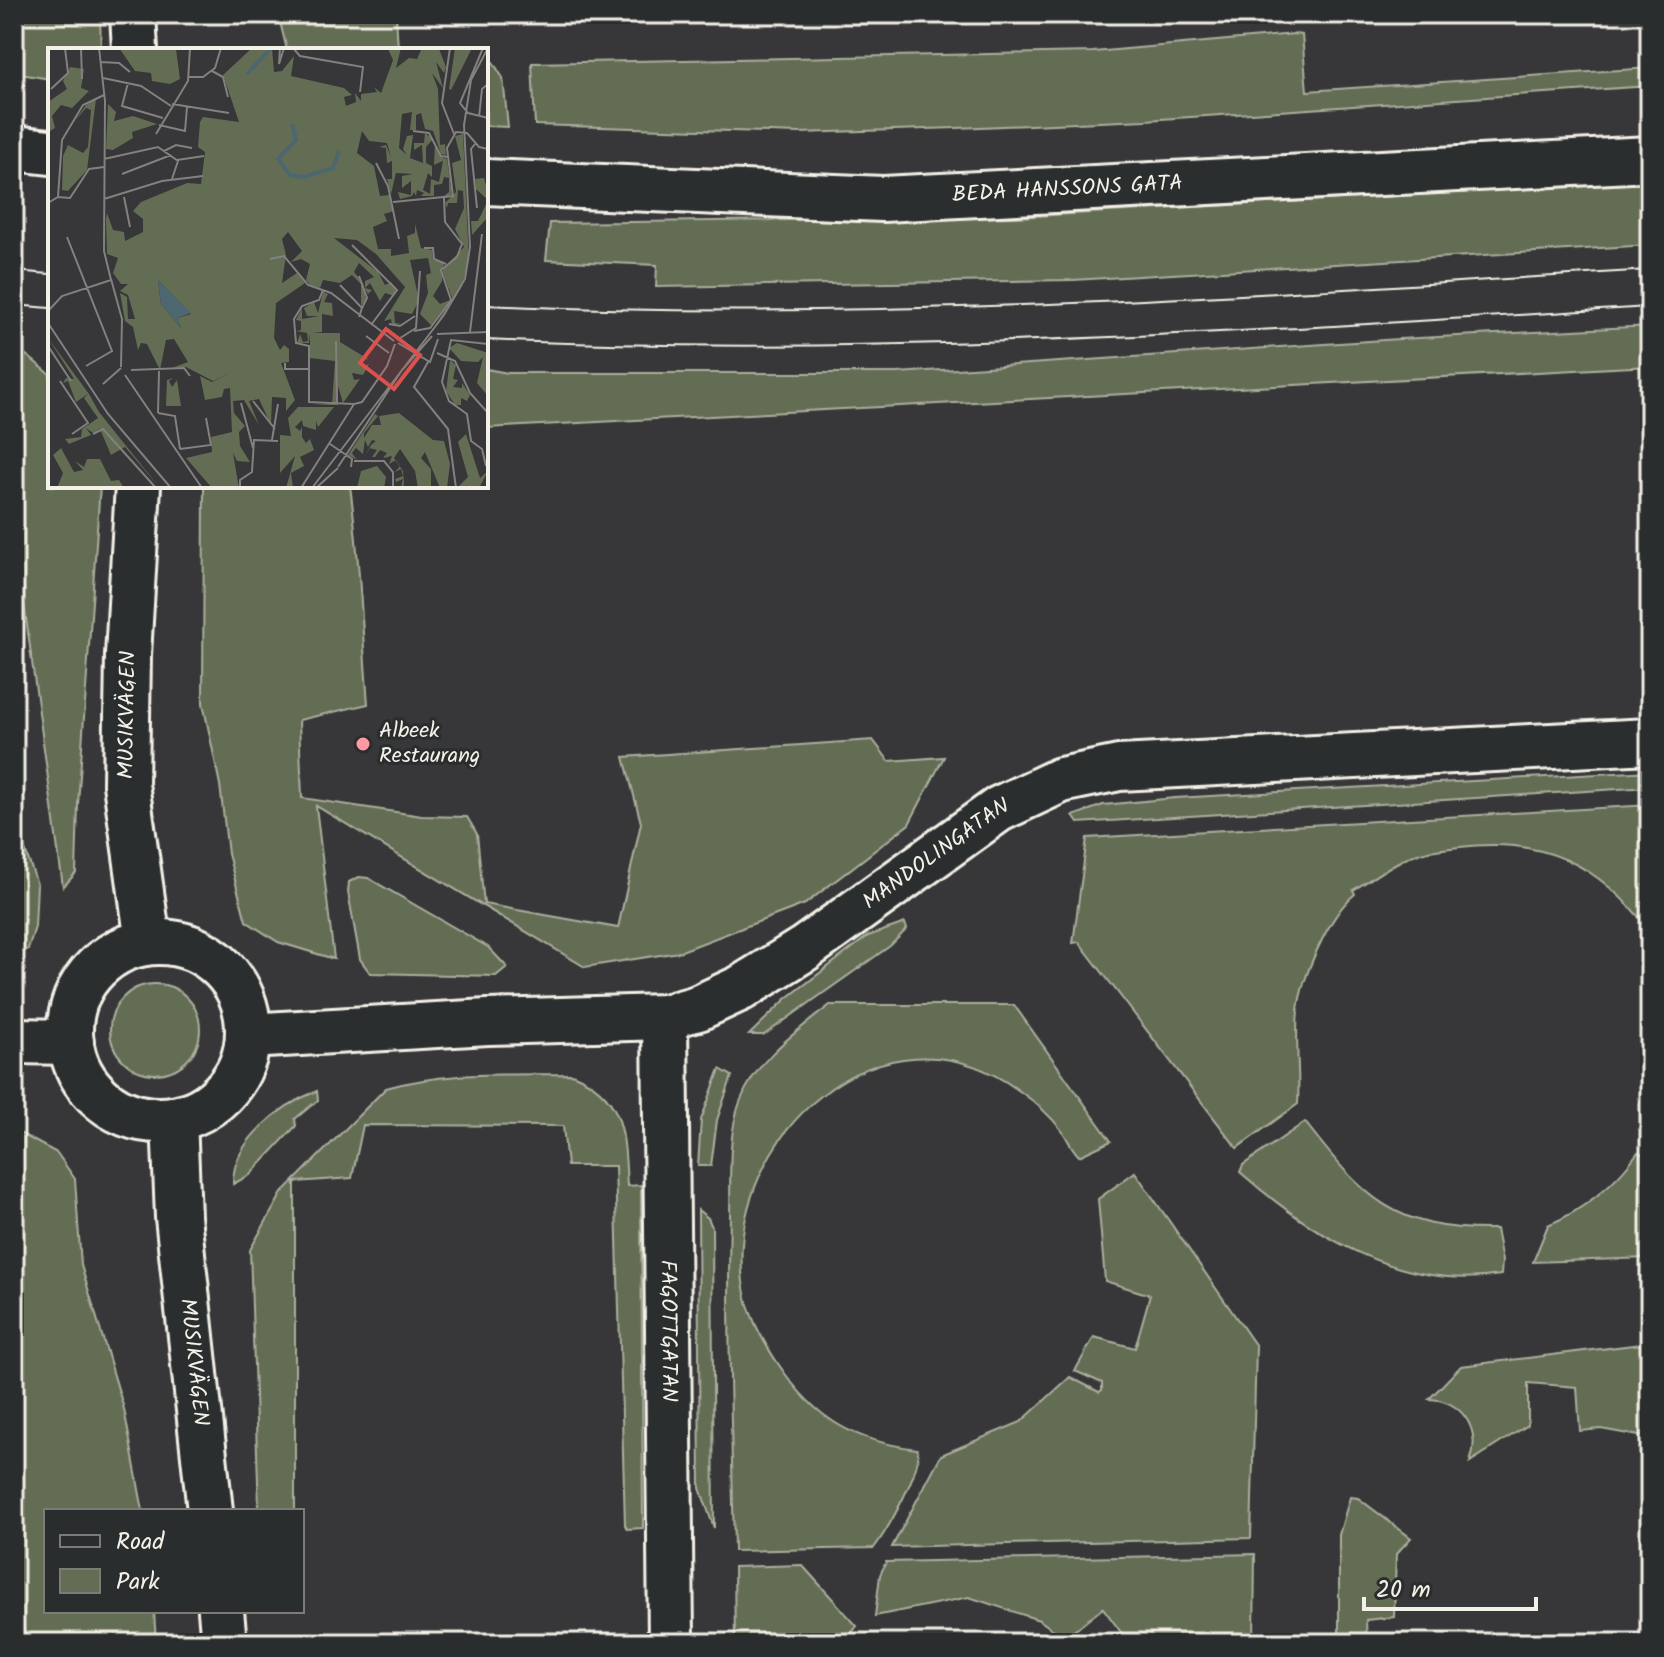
<svg xmlns="http://www.w3.org/2000/svg" width="1664" height="1657" font-family="Kalam,sans-serif">
<rect width="100%" height="100%" fill="#373639"/>
<filter id="ink" filterUnits="userSpaceOnUse"><feTurbulence type="fractalNoise" baseFrequency=".0125" numOctaves="2"/><feDisplacementMap in="SourceGraphic" scale="16" xChannelSelector="R" yChannelSelector="G"/><feConvolveMatrix kernelMatrix="1 2 1 2 8 2 1 2 1" color-interpolation-filters="sRGB"/></filter>
<g filter="url(#ink)">
<!-- green -->
<g fill="#636d53" stroke="#acaf9e" stroke-width="2">
<polygon points="14,14 100,14 101,50 50,50 50,79 14,73"/>
<polygon points="278,14 396,14 398,50 287,50"/>
<polygon points="1294,34 1302,35 1307,91 1650,68 1650,86 1146,120 957,128 799,133 535,125 532,63 1093,52"/>
<polygon points="486,62 493,62 503,78 508,127 486,126"/>
<polygon points="1650,182 1650,245 1073,280 656,287 657,265 546,260 550,223 1016,217"/>
<polygon points="1650,326 1650,366 486,428 486,369 508,373 897,373 1399,339"/>
<polygon points="25,354 50,374 50,486 100,486 78,805 76,873 63,887 14,531 14,355"/>
<path d="M204,486h146c10,72 12,145 18,218l-69,16 3,78 120,18 45,1 10,17 7,70 134,24 23,-105 -17,-66 249,-17 16,21 55,-4 -35,67 -104,80 -126,48 -94,15 -269,-161 18,153 -56,-17 -32,-21 -18,-67 -8,-69 -17,-82z"/>
<polygon points="1650,771 1650,787 1078,823 1073,816 1103,805 1175,798"/>
<polygon points="24,801 23,844 37,884 35,927 28,949 14,958 14,802"/>
<path d="M1650,805v126c-51,-67 -106,-94 -190,-84 -17,2 -39,4 -54,11 -19,9 -36,22 -53,32l2,4c-26,21 -53,83 -57,116 -3,31 2,63 0,94l-61,44 -158,-206 -6,1 14,-105z"/>
<polygon points="359,877 368,878 488,947 507,967 496,976 370,973 360,959 348,892 349,882"/>
<polygon points="905,923 907,929 890,946 764,1035 749,1035 786,999 868,936"/>
<circle cx="155" cy="1029" r="45"/>
<path d="M830,1005h184l97,136 -32,15c-8,-8 -11,-17 -17,-25 -12,-16 -28,-30 -44,-41 -136,-99 -293,47 -275,192 4,31 19,58 36,83 36,54 74,76 138,84 7,18 -31,83 -43,99l-140,3c-2,-111 -7,-223 -4,-335 1,-36 -3,-80 10,-114 16,-43 56,-70 90,-97z"/>
<polygon points="720,1069 732,1076 717,1120 711,1166 698,1166 701,1120"/>
<path d="M572,1074c54,22 52,61 55,112l14,-1 2,343 -16,1 -2,-4 -10,-359h-48l-4,-40 -200,-1 -11,53 -57,4v329h-36l-9,-261 32,-57 104,-105c59,-17 125,-13 186,-14z"/>
<path d="M317,1091l1,9 -23,19 1,7 -46,49 -17,9c-1,-43 48,-79 84,-93z"/>
<path d="M1305,1122c58,75 89,109 191,107l6,32 -1,14c-100,16 -190,-40 -261,-103l3,-7z"/>
<polygon points="14,1130 57,1153 75,1179 81,1265 124,1409 143,1511 46,1511 46,1611 154,1611 156,1643 14,1643"/>
<path d="M1638,1152l12,6v100l-117,4 15,-37c36,-15 68,-42 90,-73z"/>
<polygon points="1135,1172 1256,1346 1251,1538 892,1547 941,1455 1021,1422 1070,1377 1099,1392 1102,1390 1102,1383 1075,1371 1094,1337 1135,1348 1150,1295 1105,1281 1098,1199"/>
<polygon points="698,1210 708,1218 712,1227 714,1528 700,1488"/>
<path d="M1650,1343v95l-49,-9 -21,2 -3,-44 -49,-4v42l-58,37c12,-31 -7,-62 -41,-63l32,-33z"/>
<polygon points="1350,1497 1358,1498 1411,1538 1396,1554 1394,1617 1366,1620 1367,1643 1339,1643 1339,1535"/>
<polygon points="1255,1554 1254,1643 1129,1643 1103,1608 1065,1638 1039,1620 969,1597 875,1616 880,1575 886,1562"/>
<polygon points="802,1565 857,1626 844,1643 735,1643 734,1567"/>
</g>
<g fill="none" stroke-linecap="round" stroke-linejoin="round">
<!-- minor casing -->
<g stroke="#f4f1e8" stroke-width="50">
<g id="minor">
<polyline points="133,14 135,50"/>
<polyline points="14,148 50,152"/>
<path id="s1" d="M486,182l397,17 767,-40"/>
<polyline points="138,486 128,655 126,784 148,942"/>
<circle cx="159" cy="1031" r="89"/>
<path id="s2" d="M665,1017l6,626"/>
<path id="s3" d="M248,1036l240,-14 177,-5 33,-9 43,-20 63,-39 195,-140 62,-29 58,-12 531,-27"/>
<polyline points="14,1041 71,1042"/>
<path id="s4" d="M174,1119l4,98 32,294"/>
<polyline points="221,1611 224,1643"/>
</g>
</g>
<!-- minor -->
<use href="#minor" stroke="#2a2d2e" stroke-width="44"/>
<!-- tram -->
<g stroke="#f4f1e8" stroke-width="2">
<polyline points="14,271 50,274"/>
<polyline points="14,305 50,308"/>
<path d="M486,305c388,18 777,-11 1164,-35"/>
<path d="M486,340c388,18 777,-10 1164,-33"/>
</g>
</g>
</g>
<!-- markers -->
<circle fill="#ff9aa2" stroke="#2a2d2e" stroke-width="3" cx="363" cy="744" r="8"/>
<g text-anchor="middle" dominant-baseline="central" stroke-width="6" stroke-linejoin="round" paint-order="stroke">
<!-- street labels -->
<g font-size="22" fill="#f4f1e8" stroke="#2a2d2e">
<text stroke="none"><textPath href="#s1" startOffset="582">BEDA HANSSONS GATA</textPath></text>
<text transform="translate(128 715) rotate(-89)">MUSIKVÄGEN</text>
<text stroke="none"><textPath href="#s3" startOffset="736">MANDOLINGATAN</textPath></text>
<text stroke="none"><textPath href="#s2" startOffset="314">FAGOTTGATAN</textPath></text>
<text stroke="none"><textPath href="#s4" startOffset="244">MUSIKVÄGEN</textPath></text>
</g>
<!-- poi labels -->
<g font-size="22" fill="#f4f1e8" stroke="#2a2d2e" text-anchor="start">
<text x="379" y="731">Albeek<tspan x="379" dy="25">Restaurang</tspan></text>
</g>
</g>
<!-- overview -->
<g transform="translate(48 48)">
<rect width="440" height="440" fill="#373639"/>
<path d="M71,0l57,1 4,30 -10,5 -18,-3 -1,-8 -16,-2zM204,0h20l2,24 8,-1 12,-15 -3,20 53,12 8,7 -8,2 2,9 10,-4 -1,-9 6,8v-7l16,-2 -3,-5 7,6 12,-33 -5,-11 13,-1 -5,20 13,-10 8,1 5,-11 17,1 7,18 -2,6 -8,-11 7,26 -11,-15 6,16 2,56 5,-1 1,11 -5,-1 -8,-23 -8,-2 -4,-16 -5,2v15h-6l2,-18 -10,2 -3,34 8,7 -4,-6 4,-13 6,-1 -3,23 13,5 -1,-18 -8,5v-7h10l1,-10 8,6 -7,8v16l6,3v11l-4,-4 -5,17 7,4 1,-15 8,3 4,-21 -9,4 1,-22 6,14 6,2 5,36 -9,2 6,-5v-14l-5,-1 -2,7 -8,1v11h-13l3,-3 -7,-3 -1,6 -2,-4 -2,4 -12,3 -2,-7 13,3v-14l-9,7v-12l11,-2 -17,-1 -5,21 -4,-15h5v-18l-5,2 -1,-15 -7,-1 7,-2 5,12 -4,-14 -18,-2 -7,-10 -5,22 17,13 6,30 9,-1 5,16 -10,3 3,7 -14,6 5,22h13v7l18,-3 -2,-17 8,-3v-9l6,24 11,2 1,10 11,2 -2,19 -9,15 7,8 10,-4 -19,25 -11,-11 8,-21 -2,-18 5,-2 -3,-15 -18,2 9,40 -7,14 -18,-3 1,12 7,1 -10,1 -1,-6 -7,2 21,-34 -29,-33 -19,-14 -23,-2 44,34 7,13 6,-3 5,6 -2,8 -9,-3 -5,8 -10,-18 -5,5 7,2 -4,4 -3,-5v-8l9,-4 -15,-14 -5,9 9,11 3,16 -5,7v-22l-9,-9 -12,8 -17,-3 -3,8 -10,-3 -4,-5 4,-16 -9,-5 -10,3 11,-11 -14,-19 -6,7 4,16 -4,28 15,-10 8,10 -29,20 -2,35 6,12 4,-5 5,4v13l-8,1 14,37 -9,11v-13l-14,-1 -1,28 -12,-26 -10,2 10,24 -15,-25 -11,1 1,12 11,13 -6,6 1,14 10,16 -13,-1 -4,-8 6,35h-27l-26,-30 26,-6 -1,-15 21,-5 -2,-44 -6,1 -2,8 -17,3 -5,-24 12,6 18,-9 -17,8 -27,-14 -14,1 16,-6 -14,-23 -8,1 -6,30 -13,-26 -6,-1 -3,7 -5,-23 -8,-6 -5,-28 7,4 1,22h7l-7,-24 -8,-4 8,-7h-7l-8,-11 5,-15 -11,-4 -1,-34 1,-7 6,17 11,2 1,9 18,-9v-13l-10,-8 8,-9 46,-19 14,1 4,-32 -7,-5 2,-25 3,-5 36,5 -16,-47zM110,232l33,34 -14,4 4,10 -20,-24zM407,0h17l-21,42 -2,-1zM22,19l14,2 -3,19 8,3 -17,17 -11,-3 -9,11 3,12 -7,4v-30l19,-13 -4,-8zM48,51l-9,71 -19,21 -6,-1 1,-34 5,-11 15,8 5,-6 3,-37 -5,-2 -11,13 11,-16zM60,56l8,8 -2,9 19,-5 24,8 -25,8 1,6 -20,12 -7,-1zM415,86l6,126 -7,26 -15,24 -13,17 18,-29 -10,-28 22,-23 -9,-18 9,-21 -1,-17 -5,-1 -1,13h-9l-1,5 -2,-5 11,-11 -4,-29 9,-3 -6,-24zM436,130l4,15v24l-16,18 -1,-14h7l10,-21 -12,-11 -1,-10zM275,244l5,2 -4,8 8,1 1,13 -11,-2v18l-9,1h27v9l28,17 -9,1 3,7 7,-3 -6,11 -11,-2 2,7 6,-1 -17,24 -5,-17v19h-28l22,-1 3,-43 -25,-3v-25l-1,10h-12l3,-9 3,8 5,-1 -1,-8 -11,-2 5,-1v-9l-5,-1 6,-12v11l17,-3h-12l-3,-8 10,-6 4,11zM0,290l41,56 10,18 61,76 -35,-41 -14,8 -11,-26 -7,4 -7,-5 5,7 -22,9 -4,-5 16,-2 1,-8 16,-11 -14,-20 4,-4 -12,8 -8,-21 -5,2 3,-5 8,1zM409,295l31,10v43l-11,-13 6,-26 -5,5 -17,-1 -12,-13zM402,312l6,5 -3,14 5,1 -5,7 9,1v-5l8,12 -3,6 -6,-3v7h-6l-9,-14zM125,330l-4,3 3,6 5,-7 4,26h-15l1,-26zM250,359h36l-16,20 -2,-6v9l-13,-4 -1,-6 -7,7 5,4 2,-4v10l4,6 4,-4 4,11 -14,7 4,9 -13,7 2,15h-7l9,-32 -15,17v-38l11,1 -3,-18zM351,365l34,27 11,1 6,23 -3,24h-7l-15,-36 -4,6 10,11v19h-13l-3,-17 -15,-22 -6,9 9,13 1,12 -1,4 -2,1 2,-9 -7,3 -1,-3 8,-3 -2,-7 -6,3 5,-6 -4,-6 -7,4 3,-8 -9,2 4,-5 -7,-3 -5,7h-3l5,-7 -8,-2 -4,9 6,-12 5,-4 -4,-1 -4,7 -3,-7 -2,14 -7,-6 -4,5 5,7 -9,-5 27,-41 3,2 -14,17v5l8,-13h9l-2,-9zM418,386l14,44 8,-7 -9,17h-22l11,-11 -10,-35zM13,400l13,24 9,-2 -8,-9 9,6 3,-8h13l11,22 8,-1 5,8h-67l6,-15 -10,-18zM329,418l9,11 -2,11h-27l4,-17z" fill="#636d53" fill-rule="evenodd"/>
<path d="M110,232l33,33 -14,5 4,10 -20,-24z" fill="#4c6770"/>
<path fill="none" stroke="#4c6770" stroke-width="4" d="M199,26l24,-26M244,76l4,16 -18,19 12,16 14,2 29,-9 6,-17"/>
<path fill="none" stroke="#83817f" stroke-width="2" d="M33,0l1,31M51,0l6,53 -1,150 7,29M232,0l-1,16 5,-16M245,0l7,8 63,11 -3,25M402,0l-8,55 12,31M435,0l-23,55 8,10 20,5M53,14l18,1 11,9M164,23l11,6 5,20M141,29h14l12,-9 6,-20M55,30l38,8 30,20M80,35l-6,23 41,12M3,41l17,-16 -3,-25M124,56l57,9M431,69l3,-28 6,-5M111,77l26,6 2,-24M365,83l16,2 12,23 7,1M108,86l32,-53 2,-33M427,96l-4,5 6,59M116,103l12,-6 16,3M56,111l54,-12 20,14 -6,18M129,112l27,-4M328,115l12,23 11,53M74,126l49,-19M10,149l4,-57 21,-35 21,-10M76,149l6,30M56,151l58,-18 41,-5M345,154l60,-6 -6,-48 9,-16 11,1 12,14 9,2M0,155l10,-6 12,1 19,-29 15,-2M19,189l45,114 -26,15M304,197l45,45 -26,35M376,200h9l1,11 12,5M222,211l14,-3 24,29 23,8 63,48M311,228l8,22 -5,10M63,231l11,40 -1,48M292,237l22,23 -3,9M275,242l-4,10 -17,6 -8,13 2,24 13,3v56l45,2M1,262l13,-14 49,-16M0,275l60,91 63,74M341,276l11,2 15,-10M366,283l16,-3 21,-28 -10,-30 16,-13 5,-13 -17,-22 -1,-24M422,284l12,-98M389,286l51,-2M318,288l23,17M349,292l19,-12 4,-57M288,293l1,63M350,295l32,19 8,-23M0,298l23,35M389,305l18,8 15,32 18,20M380,314l-14,25 34,42 8,59M237,315v6h24M83,322l53,-2 6,8M77,327l77,113M12,333l28,42 -16,11M55,336l18,-16M205,353l22,28M193,355l12,45M110,365l17,3 5,33M110,365l1,-42M45,386l10,-5 53,59M224,392l6,-36M282,396l22,15 -1,8M132,401l31,-4 -5,-27M306,413h30l9,11v16M438,418l-4,-17 -11,-8 -4,-27 -18,-13 -7,-19 9,-42 37,4M290,419l64,-97 30,-34M192,440v-8l12,-8 2,-32 24,1M253,440l53,-84 8,-2 25,-36 8,-22M264,440l132,-173 21,-36 5,-32 -6,-122 7,-45 17,-32M268,440l22,-20"/>
<path fill="#dc504e" fill-opacity="0.15" stroke="#dc504e" stroke-width="4" d="M338,281l34,26 -26,34 -34,-26z"/>
<rect width="440" height="440" fill="none" stroke="#f4f1e8" stroke-width="4"/>
</g>
<!-- margin -->
<rect width="1664" height="1657" fill="none" stroke="#2a2d2e" stroke-width="48"/>
<rect x="24" y="24" width="1616" height="1609" fill="none" stroke="#f4f1e8" stroke-width="3" filter="url(#ink)"/>
<!-- legend -->
<rect x="44" y="1509" width="260" height="104" fill="#2a2d2e" stroke="#7b7b78" stroke-width="2"/>
<rect x="60" y="1535" width="40" height="12" fill="#2a2d2e" stroke="#7b7b78" stroke-width="2"/>
<text x="116" y="1549" font-size="24" fill="#f4f1e8">Road</text>
<rect x="60" y="1569" width="40" height="24" fill="#636d53" stroke="#7b7b78" stroke-width="2"/>
<text x="116" y="1589" font-size="24" fill="#f4f1e8">Park</text>
<!-- scale -->
<path d="M1364 1597v12h172v-12" fill="none" stroke="#f4f1e8" stroke-width="4"/>
<text x="1376" y="1597" font-size="24" fill="#f4f1e8" stroke="#2a2d2e" stroke-width="6" paint-order="stroke">20 m</text>
</svg>
